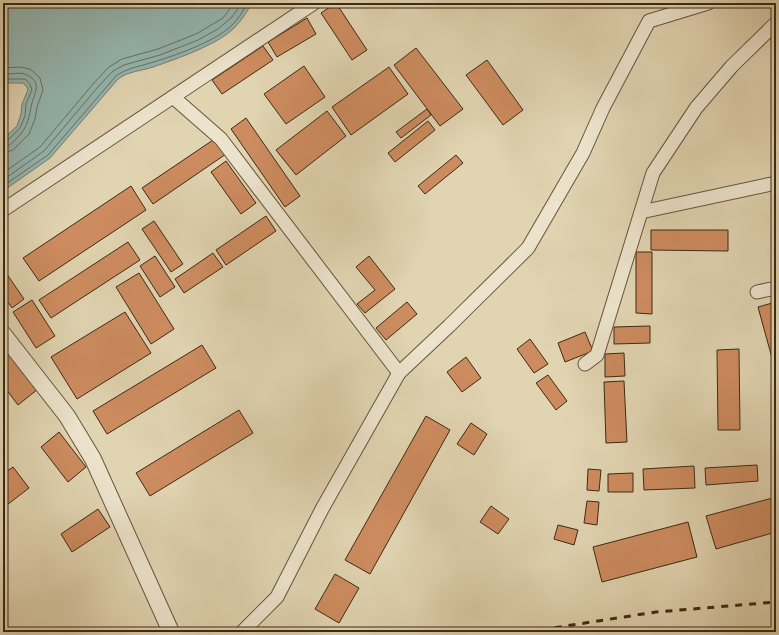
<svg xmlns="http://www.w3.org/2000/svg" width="779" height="635" font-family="'IM FELL English',serif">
<rect width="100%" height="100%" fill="#e1d4b1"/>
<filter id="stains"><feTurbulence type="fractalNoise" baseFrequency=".005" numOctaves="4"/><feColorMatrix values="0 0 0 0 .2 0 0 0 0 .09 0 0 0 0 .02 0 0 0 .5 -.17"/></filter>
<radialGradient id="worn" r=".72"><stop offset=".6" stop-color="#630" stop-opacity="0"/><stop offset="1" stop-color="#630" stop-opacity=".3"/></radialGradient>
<!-- water -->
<path fill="#95b7b1" stroke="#717e72" d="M3,3h249c-5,9 -11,18 -18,25 -17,17 -58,31 -81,39 -12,4 -24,4 -35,12l-68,79 -47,33v-52l14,-13 4,-12 1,-10 6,-14 -1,-3 -4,-4h-20z"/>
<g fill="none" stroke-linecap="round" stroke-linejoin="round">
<!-- shore -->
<g stroke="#687062" stroke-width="1">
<polyline points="3,68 20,67 30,69 40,78 43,90 37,107 35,119 29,134 13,150 3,153"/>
<path d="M3,74c8,1 17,-3 24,1 17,8 6,20 4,32 -3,15 -4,21 -15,32 -4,4 -7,8 -13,8"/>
<polyline points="3,79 25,79 30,84 32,90 26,104 25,116 20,128 7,141 3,142"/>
<polyline points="3,173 40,147 93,84 109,67 122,59 158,49 196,34 223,18 234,3"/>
<polyline points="3,180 44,151 97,88 113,71 124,65 160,55 198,40 218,29 232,17 242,3"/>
<path d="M3,186l45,-31 68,-79c11,-8 22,-9 34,-13 22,-6 66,-22 81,-37 7,-6 12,-15 16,-23"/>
</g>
</g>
<!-- building -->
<g fill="#cd8c5f" stroke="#3c2914">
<polygon points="336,3 367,50 352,60 321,13"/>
<polygon points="307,18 316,34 277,57 268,42"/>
<polygon points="263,46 273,60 222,94 212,80"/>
<polygon points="416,48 463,109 440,126 394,65"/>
<polygon points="487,60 523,110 503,125 466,75"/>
<polygon points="304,66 325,97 286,124 264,94"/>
<polygon points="389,67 408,94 351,135 332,107"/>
<polygon points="427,109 431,115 401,138 396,132"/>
<polygon points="327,111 346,136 296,175 276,150"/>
<polygon points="246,118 300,196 285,207 231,129"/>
<polygon points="428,121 435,130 395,162 388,153"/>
<polygon points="216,138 226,154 153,204 142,188"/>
<polygon points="456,155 463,163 425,194 418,186"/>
<polygon points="226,161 256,203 241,214 211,172"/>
<polygon points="131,186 146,210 39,281 23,258"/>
<polygon points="266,216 276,231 226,265 216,250"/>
<polygon points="154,221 183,264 171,272 142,229"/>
<polygon points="651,230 728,230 728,251 651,250"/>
<polygon points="128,242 140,260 51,318 39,300"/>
<polygon points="636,252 652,252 652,314 636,313"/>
<polygon points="213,253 223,267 184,293 175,279"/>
<polygon points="155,256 175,287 160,297 140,266"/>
<polygon points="369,256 395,289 365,313 357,304 375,290 356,267"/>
<polygon points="4,270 24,299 12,308 3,295"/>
<polygon points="139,273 174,329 151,344 116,287"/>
<polygon points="32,300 55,336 36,348 13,312"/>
<polygon points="407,302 417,314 386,340 376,328"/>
<polygon points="776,302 776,357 772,358 758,307"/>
<polygon points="125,312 151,353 77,399 51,357"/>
<polygon points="650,326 650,343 614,344 614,327"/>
<polygon points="585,332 593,351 565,362 558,343"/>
<polygon points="530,339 548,364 534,373 517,349"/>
<polygon points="3,345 38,389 18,405 3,385"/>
<polygon points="202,345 216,368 107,434 93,411"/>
<polygon points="739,349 740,430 718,430 717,350"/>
<polygon points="624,353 625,376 605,377 605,354"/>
<polygon points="466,357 481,378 462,392 447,372"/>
<polygon points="548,375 567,401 556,410 536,383"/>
<polygon points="624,381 627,442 606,443 604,382"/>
<polygon points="239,410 253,433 150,496 136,473"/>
<polygon points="426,416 450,430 370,574 345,560"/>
<polygon points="471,423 487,434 474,455 457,444"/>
<polygon points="59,432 86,467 68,482 41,447"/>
<polygon points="757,465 758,481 706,485 705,468"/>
<polygon points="694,466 695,488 644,490 643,469"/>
<polygon points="13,467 29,488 3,508 3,474"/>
<polygon points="588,469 601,470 599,491 587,490"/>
<polygon points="633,473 633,492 608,492 608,474"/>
<polygon points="776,497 776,532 716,549 706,516"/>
<polygon points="587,501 599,502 597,525 584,523"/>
<polygon points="491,506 509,519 498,534 480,522"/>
<polygon points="98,509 110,527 72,552 61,534"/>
<polygon points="688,522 697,557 602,582 593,547"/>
<polygon points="558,525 578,530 574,545 554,539"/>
<polygon points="335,574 359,588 339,623 315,609"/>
</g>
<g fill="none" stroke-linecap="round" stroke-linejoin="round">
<!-- minor casing -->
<g stroke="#65543b" stroke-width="15">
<g id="minor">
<polyline points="173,97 221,139 399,373"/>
<polyline points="3,210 314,3"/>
<polyline points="641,212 776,183"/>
<polyline points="757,292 776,288"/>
<polyline points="585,364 597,355 653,173 696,108 732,66 776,23"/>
<polyline points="242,632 277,597 322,509 399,373 449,326 528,248 583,153 603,108 649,21 708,3"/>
</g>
</g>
<!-- tertiary casing -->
<g stroke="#65543b" stroke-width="18">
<polyline id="tertiary" points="3,334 67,416 93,459 171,632"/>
</g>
<!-- minor -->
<use href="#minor" stroke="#ece3cc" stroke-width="13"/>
<!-- tertiary -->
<use href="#tertiary" stroke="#ece3cc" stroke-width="16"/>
<!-- rail -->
<polyline stroke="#3c2914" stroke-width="3" stroke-dasharray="7 7" stroke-linecap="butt" points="527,632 656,612 776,602"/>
</g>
<!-- margin -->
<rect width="779" height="635" fill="none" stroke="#e1d4b1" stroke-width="16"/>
<rect x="4" y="4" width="771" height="627" fill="none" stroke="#3c2914" stroke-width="2"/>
<rect x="8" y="8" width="763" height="619" fill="none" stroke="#3c2914"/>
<rect width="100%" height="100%" filter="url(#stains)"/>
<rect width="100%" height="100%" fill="url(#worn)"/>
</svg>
